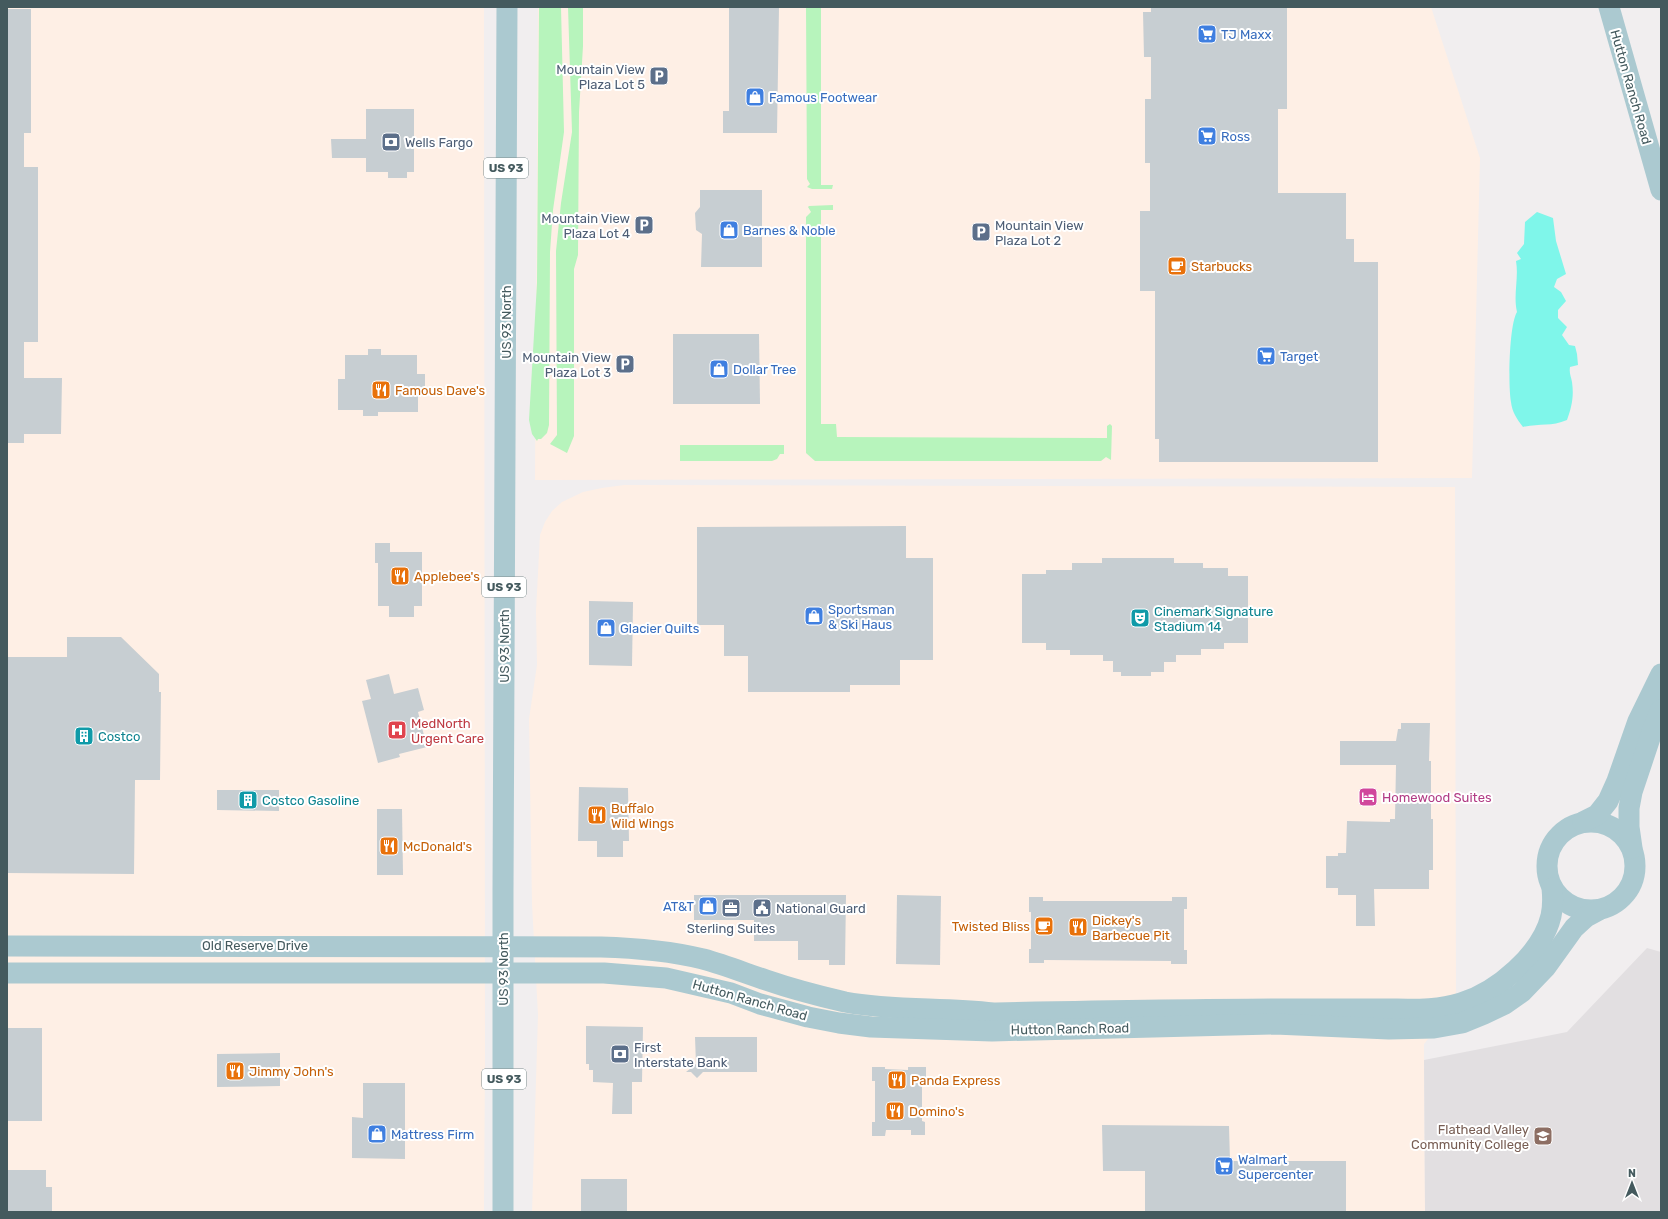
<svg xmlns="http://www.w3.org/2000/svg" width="1668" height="1219" font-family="Rubik,sans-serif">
<rect width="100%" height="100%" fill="#f1eeef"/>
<!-- commercial -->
<g fill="#feefe5">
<polygon points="7,7 484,7 485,1055 484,1212 7,1212"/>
<polygon points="538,7 1431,7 1480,158 1472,478 535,480"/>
<polygon points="624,485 1455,487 1456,1030 1428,1039 1424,1044 1425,1212 532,1212 538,1015 532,904 529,719 537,665 536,611 540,535 545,522 552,511 562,502 583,492 602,488"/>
</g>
<!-- education -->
<polygon fill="#e2dfe1" points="1647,948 1661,952 1661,1212 1425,1212 1424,1060 1567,1032"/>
<!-- green -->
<g fill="#b7f4bc">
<polygon points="539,7 561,7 564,132 553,210 550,252 549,425 547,433 541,439 538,439 537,441 532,434 529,420 537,283"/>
<polygon points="568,7 583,7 583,46 579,112 578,255 574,269 574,436 567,453 550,444 557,435 556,251 561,203 572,132"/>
<polygon points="806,7 821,7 821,185 833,185 832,189 812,189 807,187 810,184 807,179"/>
<polygon points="833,205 833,210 821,210 821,424 836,424 837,437 1107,438 1107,426 1110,424 1112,426 1111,460 1106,457 1101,461 815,461 806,453 806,217 811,212 808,207 809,206"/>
<polygon points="680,445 784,445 784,454 780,454 777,459 772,461 680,461"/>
</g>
<!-- water -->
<path fill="#7ff6ea" d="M1537,212l16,6 3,23 10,33 -9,5 -3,8 7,5 5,9 -8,9v8l9,9 -5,8 7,10 6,1 2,8 1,11 -8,2c-1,6 1,9 2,15 2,14 0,24 -5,38 -16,7 -27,3 -44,7 -6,-8 -11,-15 -12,-25 -3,-16 -2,-77 6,-90 -4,-17 2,-34 -1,-51l5,-2 -4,-6 7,-9 1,-22z"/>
<!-- building -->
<g fill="#c7ced2">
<polygon points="729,7 779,7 777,133 723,133 723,111 729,111"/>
<polygon points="1151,7 1287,7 1287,109 1278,109 1278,193 1346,193 1346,239 1354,239 1354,262 1378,262 1378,462 1159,462 1159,439 1155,439 1155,291 1140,291 1140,211 1150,211 1150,163 1145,163 1145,99 1151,99 1151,57 1144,57 1143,12 1151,12"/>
<polygon points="7,9 31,9 31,133 24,133 24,167 38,167 38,342 24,342 24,378 62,378 61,434 24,434 24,443 7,443"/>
<polygon points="366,109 414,109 414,172 407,172 407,178 388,178 388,172 366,172 366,158 332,158 331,139 366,139"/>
<polygon points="700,190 762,190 762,267 701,267 702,234 696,230 695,213 700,207"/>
<polygon points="673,334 759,334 760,404 673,404"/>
<polygon points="368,349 381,349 381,355 417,355 417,374 425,374 425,395 418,395 418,412 378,412 378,416 363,416 363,410 338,410 338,379 345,379 345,355 368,355"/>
<polygon points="906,526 906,558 933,558 933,660 900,660 900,685 850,685 850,692 748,692 748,656 724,656 724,625 697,625 697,527"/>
<polygon points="375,543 390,543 390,552 422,552 422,606 414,606 414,617 389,617 389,606 378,606 378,563 375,563"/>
<polygon points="1102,558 1174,558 1174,563 1203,563 1203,568 1228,568 1228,576 1248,576 1248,643 1224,643 1224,649 1201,649 1201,655 1176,655 1176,662 1164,662 1164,672 1151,672 1151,676 1121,676 1121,672 1113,672 1113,661 1103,661 1103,655 1070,655 1070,650 1046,650 1046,643 1022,643 1022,574 1046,574 1046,570 1072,570 1072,563 1102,563"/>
<polygon points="589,601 633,602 632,666 589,665"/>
<polygon points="67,637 121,637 159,674 159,692 161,692 160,780 135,780 134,874 7,873 7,657 67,657"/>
<polygon points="389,674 394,694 418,688 424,710 418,712 427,747 399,754 400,757 378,763 362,701 371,699 366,680"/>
<polygon points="1401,723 1430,723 1429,761 1431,761 1431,819 1433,819 1433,870 1429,870 1429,889 1374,889 1375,926 1356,926 1356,895 1338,895 1338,888 1326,888 1326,856 1338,856 1338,853 1346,853 1347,821 1390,822 1390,819 1395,819 1396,765 1340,765 1340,741 1396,741 1398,729 1401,729"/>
<polygon points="579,787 628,788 629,841 623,841 623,857 597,857 597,841 578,841"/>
<polygon points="217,790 279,790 279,811 217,810"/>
<polygon points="377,809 402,809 403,875 377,875"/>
<polygon points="694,895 846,895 845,965 829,965 829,960 798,960 798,941 754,941 754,920 694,920"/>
<polygon points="897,895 941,896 940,965 896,964"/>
<polygon points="1029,897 1043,897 1043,901 1172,901 1172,897 1187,897 1187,909 1184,909 1184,950 1187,950 1187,964 1171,964 1171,961 1044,960 1044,963 1029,963 1029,949 1031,949 1031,912 1029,912"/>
<polygon points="586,1026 643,1027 642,1082 632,1082 632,1114 612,1114 613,1083 593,1082 593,1070 589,1070 589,1064 586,1064"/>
<rect x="7" y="1028" width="35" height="93"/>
<polygon points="695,1037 757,1037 757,1072 703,1072 697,1078 691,1072 686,1072 696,1064"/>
<polygon points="280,1053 280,1086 217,1087 217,1054"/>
<polygon points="872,1067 885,1067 885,1069 908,1070 908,1067 926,1067 926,1082 922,1082 922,1121 925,1122 925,1135 911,1135 911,1130 886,1130 885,1136 872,1136 872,1122 875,1122 875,1081 872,1081"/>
<polygon points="363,1083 405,1083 405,1159 352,1158 352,1117 363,1118"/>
<polygon points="1102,1125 1229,1126 1230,1161 1346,1161 1346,1212 1145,1212 1145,1171 1103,1171"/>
<polygon points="7,1170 46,1170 46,1187 52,1187 52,1212 7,1212"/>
<rect x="581" y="1179" width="46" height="33"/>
</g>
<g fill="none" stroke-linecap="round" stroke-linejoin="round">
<!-- major -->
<g stroke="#abc9d0" stroke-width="21">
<polyline points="1609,7 1661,190"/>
<circle cx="1591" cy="866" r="44"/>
<polyline points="1583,822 1597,815 1608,801 1617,781 1638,721 1661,674"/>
<polyline points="1632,848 1629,827 1629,808 1632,792 1651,735 1661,710"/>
<path d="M7,946l594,1c35,1 69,4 102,12 22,6 42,14 63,21 26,9 53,16 79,22 49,9 99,5 148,11 101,-2 201,-4 302,-4 30,0 59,0 88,0 27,0 53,2 78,-6 36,-11 81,-49 90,-87 2,-9 2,-18 1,-28"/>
<polyline points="7,973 604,973 666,978 731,993 760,1004 808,1017 839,1023 871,1027 992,1031 1275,1024 1389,1029 1434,1028 1462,1023 1484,1014 1505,1004 1522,992 1546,967 1574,928 1586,917 1599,910"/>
<polyline points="503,1212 503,890 507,7"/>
</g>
</g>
<!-- icons -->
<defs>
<g id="supermarket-square" transform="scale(1)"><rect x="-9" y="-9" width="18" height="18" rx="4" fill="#3f7fe0" stroke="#fff"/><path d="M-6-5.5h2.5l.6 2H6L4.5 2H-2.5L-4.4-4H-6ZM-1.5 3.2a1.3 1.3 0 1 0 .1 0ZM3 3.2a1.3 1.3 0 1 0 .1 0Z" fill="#fff"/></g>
<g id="parking-square" transform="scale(1)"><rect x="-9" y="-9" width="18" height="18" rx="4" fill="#5c6f8a" stroke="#fff"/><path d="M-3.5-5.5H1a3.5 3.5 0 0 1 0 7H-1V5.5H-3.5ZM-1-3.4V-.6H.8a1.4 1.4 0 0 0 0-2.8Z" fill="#fff"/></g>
<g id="shop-square" transform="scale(1)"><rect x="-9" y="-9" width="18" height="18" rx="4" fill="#3f7fe0" stroke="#fff"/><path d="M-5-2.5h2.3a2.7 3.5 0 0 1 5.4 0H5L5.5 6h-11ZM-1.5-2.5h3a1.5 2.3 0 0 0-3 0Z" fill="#fff"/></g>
<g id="bank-square" transform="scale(1)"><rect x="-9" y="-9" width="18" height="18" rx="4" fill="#5c6f8a" stroke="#fff"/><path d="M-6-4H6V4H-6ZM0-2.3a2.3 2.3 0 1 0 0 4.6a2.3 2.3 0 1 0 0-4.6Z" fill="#fff"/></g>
<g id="cafe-square" transform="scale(1)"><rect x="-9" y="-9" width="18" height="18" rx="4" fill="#e8710a" stroke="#fff"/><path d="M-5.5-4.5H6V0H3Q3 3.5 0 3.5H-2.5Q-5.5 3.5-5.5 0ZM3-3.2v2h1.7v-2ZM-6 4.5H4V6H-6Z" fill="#fff"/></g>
<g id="restaurant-square" transform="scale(1)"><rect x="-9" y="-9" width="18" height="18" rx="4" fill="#e8710a" stroke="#fff"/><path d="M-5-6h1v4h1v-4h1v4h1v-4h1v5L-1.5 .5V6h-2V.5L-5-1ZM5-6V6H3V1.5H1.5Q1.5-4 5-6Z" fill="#fff"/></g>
<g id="theatre-square" transform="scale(1)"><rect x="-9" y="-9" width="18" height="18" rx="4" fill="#0f9aa8" stroke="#fff"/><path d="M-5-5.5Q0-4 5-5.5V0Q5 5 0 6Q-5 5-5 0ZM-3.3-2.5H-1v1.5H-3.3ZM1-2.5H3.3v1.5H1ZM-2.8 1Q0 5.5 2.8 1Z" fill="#fff"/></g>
<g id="hospital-square" transform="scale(1)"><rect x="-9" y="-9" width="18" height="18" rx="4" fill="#e0444e" stroke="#fff"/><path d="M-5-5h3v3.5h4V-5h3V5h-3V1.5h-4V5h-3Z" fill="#fff"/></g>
<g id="building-square" transform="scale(1)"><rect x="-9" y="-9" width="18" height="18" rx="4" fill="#0f9aa8" stroke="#fff"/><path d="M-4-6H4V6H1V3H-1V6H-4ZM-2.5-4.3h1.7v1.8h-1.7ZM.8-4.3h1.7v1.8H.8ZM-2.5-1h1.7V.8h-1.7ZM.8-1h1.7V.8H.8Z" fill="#fff"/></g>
<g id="hotel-square" transform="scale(1)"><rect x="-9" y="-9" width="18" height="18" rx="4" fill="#d1479c" stroke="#fff"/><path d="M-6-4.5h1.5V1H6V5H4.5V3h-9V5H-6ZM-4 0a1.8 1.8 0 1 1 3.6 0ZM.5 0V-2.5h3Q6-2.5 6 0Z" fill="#fff"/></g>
<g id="office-square" transform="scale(1)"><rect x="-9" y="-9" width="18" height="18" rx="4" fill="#5c6f8a" stroke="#fff"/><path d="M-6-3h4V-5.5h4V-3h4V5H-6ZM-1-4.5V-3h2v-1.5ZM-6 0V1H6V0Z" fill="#fff"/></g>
<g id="civic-square" transform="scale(1)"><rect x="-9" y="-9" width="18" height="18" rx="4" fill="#5c6f8a" stroke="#fff"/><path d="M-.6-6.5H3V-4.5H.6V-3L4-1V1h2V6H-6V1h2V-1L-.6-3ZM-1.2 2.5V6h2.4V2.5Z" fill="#fff"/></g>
<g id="university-square" transform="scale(1)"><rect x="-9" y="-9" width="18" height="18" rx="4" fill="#8d6e63" stroke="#fff"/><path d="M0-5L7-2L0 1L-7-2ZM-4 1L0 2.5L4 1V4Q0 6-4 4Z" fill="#fff"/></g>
</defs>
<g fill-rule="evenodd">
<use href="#supermarket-square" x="1207" y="34"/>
<use href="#parking-square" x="659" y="76"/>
<use href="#shop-square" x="755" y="97"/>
<use href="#supermarket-square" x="1207" y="136"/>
<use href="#bank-square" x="391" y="142"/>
<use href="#parking-square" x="644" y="225"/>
<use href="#shop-square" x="729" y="230"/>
<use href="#parking-square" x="981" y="232"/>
<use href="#cafe-square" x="1177" y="266"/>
<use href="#supermarket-square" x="1266" y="356"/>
<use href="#parking-square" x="625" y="364"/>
<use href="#shop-square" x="719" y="369"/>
<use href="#restaurant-square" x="381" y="390"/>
<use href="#restaurant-square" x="400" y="576"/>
<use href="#shop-square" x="814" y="616"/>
<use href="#theatre-square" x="1140" y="618"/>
<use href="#shop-square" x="606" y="628"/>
<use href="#hospital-square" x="397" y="730"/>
<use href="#building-square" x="84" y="736"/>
<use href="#hotel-square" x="1368" y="797"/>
<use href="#building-square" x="248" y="800"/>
<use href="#restaurant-square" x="597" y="815"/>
<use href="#restaurant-square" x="389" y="846"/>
<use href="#shop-square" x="708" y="906"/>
<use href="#office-square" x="731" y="908"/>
<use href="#civic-square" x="762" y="908"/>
<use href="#cafe-square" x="1044" y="926"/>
<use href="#restaurant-square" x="1078" y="927"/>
<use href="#bank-square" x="620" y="1054"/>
<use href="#restaurant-square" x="235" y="1071"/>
<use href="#restaurant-square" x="897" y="1080"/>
<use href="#restaurant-square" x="895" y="1111"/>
<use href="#shop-square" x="377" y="1134"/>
<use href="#university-square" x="1543" y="1136"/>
<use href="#supermarket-square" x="1224" y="1166"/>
</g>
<g text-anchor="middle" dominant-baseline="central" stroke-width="4" stroke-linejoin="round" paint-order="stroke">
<!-- shield labels -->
<g fill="#fff" stroke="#7c8c8e" stroke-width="1">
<rect x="484" y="158" width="44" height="20" rx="3"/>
<rect x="482" y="577" width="44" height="20" rx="3"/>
<rect x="482" y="1069" width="44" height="20" rx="3"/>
</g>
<g font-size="12" font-weight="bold" fill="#445a5e">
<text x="506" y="168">US 93</text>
<text x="504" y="587">US 93</text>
<text x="504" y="1079">US 93</text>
</g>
<!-- shop labels -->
<g font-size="13" fill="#366cbe" stroke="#fff" text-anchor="start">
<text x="1221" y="34">TJ Maxx</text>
<text x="769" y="97">Famous Footwear</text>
<text x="1221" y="136">Ross</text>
<text x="743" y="230">Barnes &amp; Noble</text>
<text x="1280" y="356">Target</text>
<text x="733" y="369">Dollar Tree</text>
<text x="828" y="609">Sportsman<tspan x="828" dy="15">&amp; Ski Haus</tspan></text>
<text x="620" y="628">Glacier Quilts</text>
<text x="694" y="906" text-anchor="end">AT&amp;T</text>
<text x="391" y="1134">Mattress Firm</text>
<text x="1238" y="1159">Walmart<tspan x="1238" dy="15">Supercenter</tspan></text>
</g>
<!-- service labels -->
<g font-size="13" fill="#4e5e75" stroke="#fff" text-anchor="start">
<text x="645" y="69" text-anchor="end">Mountain View<tspan x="645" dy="15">Plaza Lot 5</tspan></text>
<text x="405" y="142">Wells Fargo</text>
<text x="630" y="218" text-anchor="end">Mountain View<tspan x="630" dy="15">Plaza Lot 4</tspan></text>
<text x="995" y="225">Mountain View<tspan x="995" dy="15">Plaza Lot 2</tspan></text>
<text x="611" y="357" text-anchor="end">Mountain View<tspan x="611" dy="15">Plaza Lot 3</tspan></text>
<text x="776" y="908">National Guard</text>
<text x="731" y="928" text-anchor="middle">Sterling Suites</text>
<text x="634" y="1047">First<tspan x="634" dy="15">Interstate Bank</tspan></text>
</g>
<!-- street labels -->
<g font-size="13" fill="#445a5e" stroke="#fff">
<text transform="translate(1631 87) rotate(74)">Hutton Ranch Road</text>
<text transform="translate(506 322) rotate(-90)">US 93 North</text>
<text transform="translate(504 646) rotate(-90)">US 93 North</text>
<text x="255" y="945">Old Reserve Drive</text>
<text transform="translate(503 969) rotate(-90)">US 93 North</text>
<text transform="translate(750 1000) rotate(16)">Hutton Ranch Road</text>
<text transform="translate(1070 1029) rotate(-1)">Hutton Ranch Road</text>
</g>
<!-- food labels -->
<g font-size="13" fill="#c56008" stroke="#fff" text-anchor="start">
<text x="1191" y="266">Starbucks</text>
<text x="395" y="390">Famous Dave's</text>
<text x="414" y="576">Applebee's</text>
<text x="611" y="808">Buffalo<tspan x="611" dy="15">Wild Wings</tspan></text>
<text x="403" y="846">McDonald's</text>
<text x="1092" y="920">Dickey's<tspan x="1092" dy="15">Barbecue Pit</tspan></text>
<text x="1030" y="926" text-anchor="end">Twisted Bliss</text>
<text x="249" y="1071">Jimmy John's</text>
<text x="911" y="1080">Panda Express</text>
<text x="909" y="1111">Domino's</text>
</g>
<!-- culture labels -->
<g font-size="13" fill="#0d838f" stroke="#fff" text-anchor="start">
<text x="1154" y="611">Cinemark Signature<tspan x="1154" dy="15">Stadium 14</tspan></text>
<text x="98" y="736">Costco</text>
<text x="262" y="800">Costco Gasoline</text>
</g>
<!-- health labels -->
<g font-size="13" fill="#be3a42" stroke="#fff" text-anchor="start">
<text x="411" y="723">MedNorth<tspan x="411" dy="15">Urgent Care</tspan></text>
</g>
<!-- hotel labels -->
<g font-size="13" fill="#b23c85" stroke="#fff" text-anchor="start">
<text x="1382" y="797">Homewood Suites</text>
</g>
<!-- education labels -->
<g font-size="13" fill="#785e54" stroke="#fff" text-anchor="end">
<text x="1529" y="1129">Flathead Valley<tspan x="1529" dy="15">Community College</tspan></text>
</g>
</g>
<!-- border -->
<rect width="1668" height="1219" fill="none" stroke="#445a5e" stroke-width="16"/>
<!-- north arrow -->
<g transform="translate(1632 1183)" stroke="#ffffff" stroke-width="3" paint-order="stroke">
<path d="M0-3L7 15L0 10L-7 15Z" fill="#445a5e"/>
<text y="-6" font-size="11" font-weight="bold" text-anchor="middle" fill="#445a5e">N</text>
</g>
</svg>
